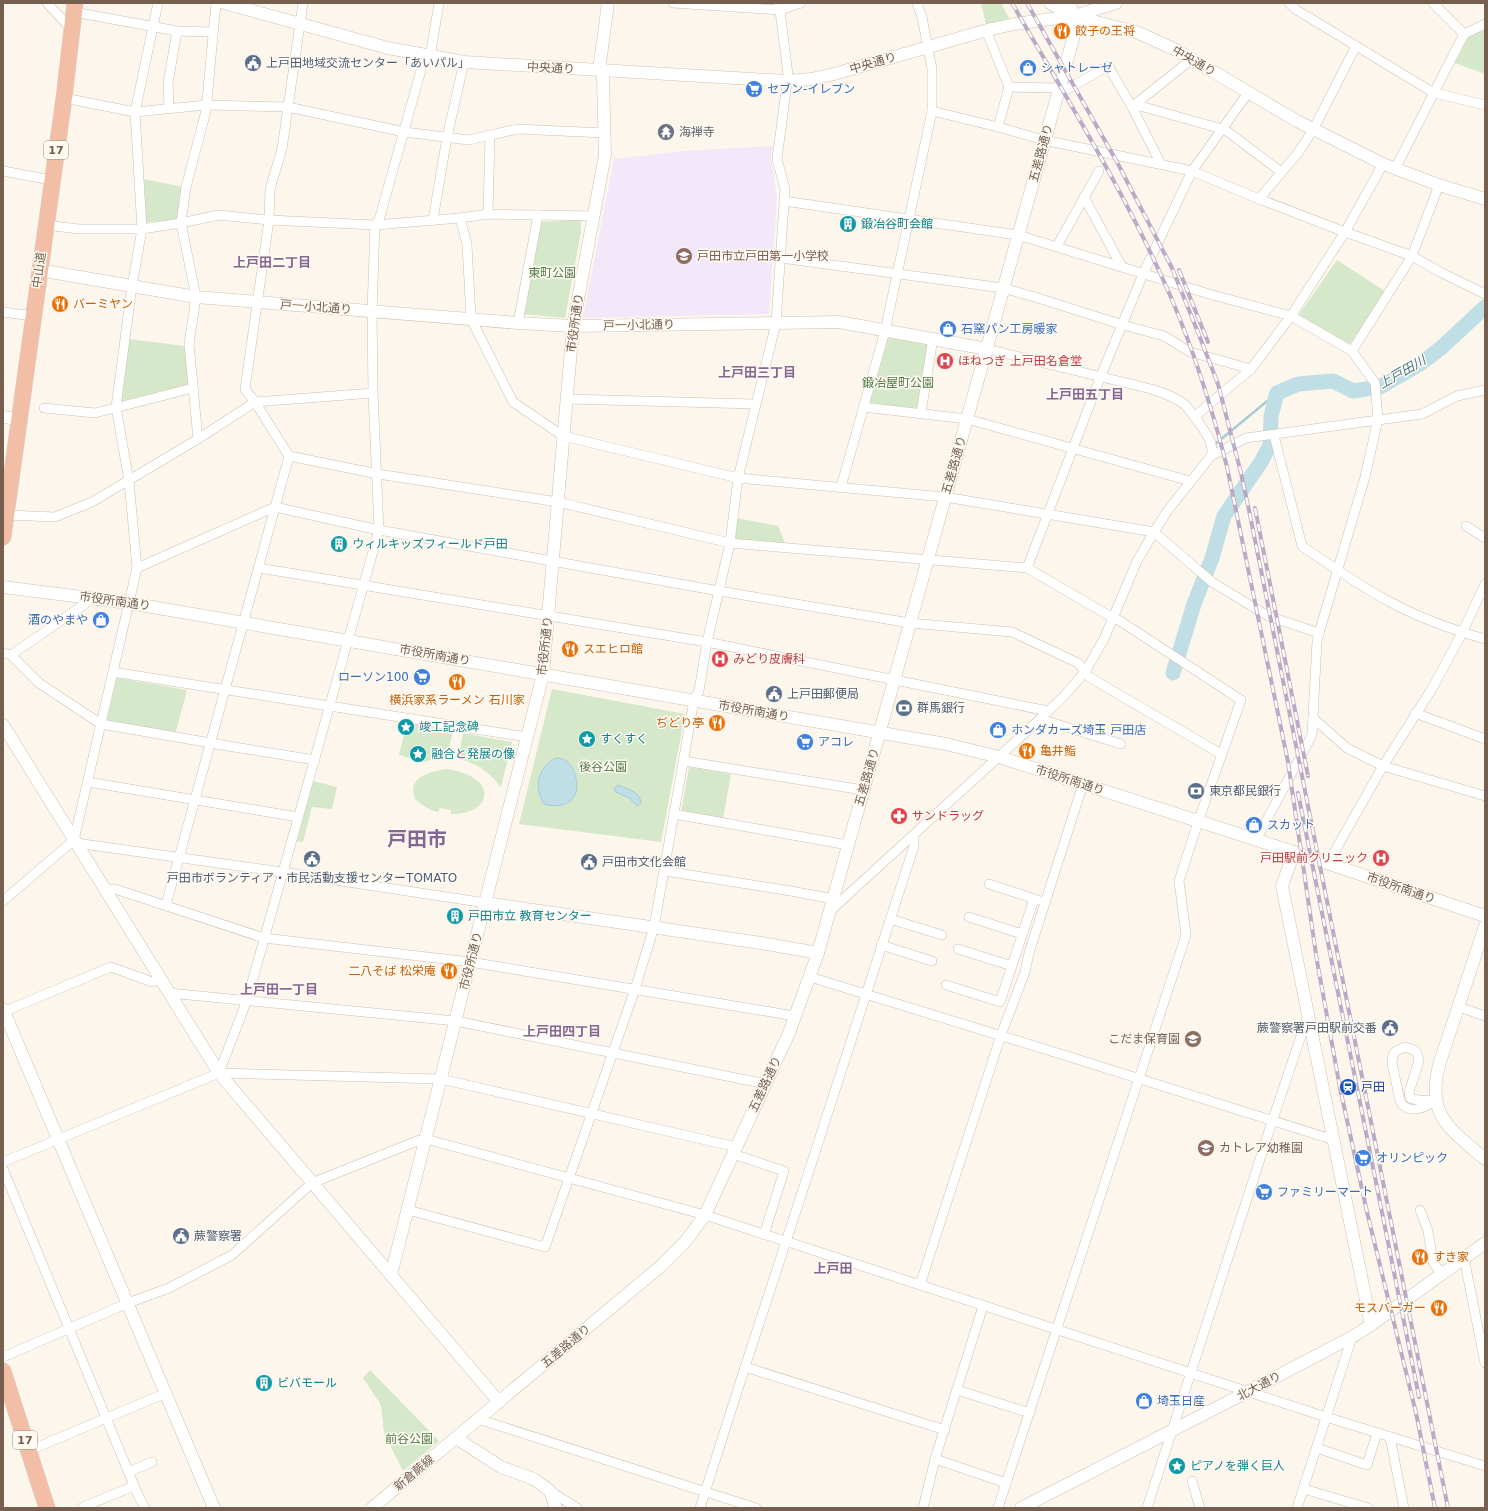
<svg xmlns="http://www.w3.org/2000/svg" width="1488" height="1511" font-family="'DejaVu Sans','Noto Sans JP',sans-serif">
<rect width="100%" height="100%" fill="#fcf6ec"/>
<!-- education -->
<polygon fill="#f3e8f9" points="773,146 771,159 777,198 769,314 583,318 614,159 683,151"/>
<!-- green -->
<g fill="#d5e9ca">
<polygon points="981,3 1001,3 1010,20 986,24"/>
<polygon points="1485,29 1485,74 1455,63 1468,38"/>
<polygon points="144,179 183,187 177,220 146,222"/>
<polygon points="581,220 581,232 565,318 523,314 540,222"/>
<polygon points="1337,260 1386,292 1349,345 1298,316"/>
<polygon points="887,336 929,344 919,411 866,404"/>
<polygon points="129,339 185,346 189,385 119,402"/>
<polygon points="737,518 778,526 785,543 733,539"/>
<polygon points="117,678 187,690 175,735 106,723"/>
<polygon points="552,689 685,714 661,842 519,824"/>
<polygon points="407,723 453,732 446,759 438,758 423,762 399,755"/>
<path d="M463,733l49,9 -11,45c-12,-15 -24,-24 -43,-28z"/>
<polygon points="689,767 731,774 723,819 681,813"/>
<path d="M445,769c12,1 36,7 39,22 4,17 -20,24 -33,23v-4l-11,-2 -2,4c-10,-2 -16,-7 -23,-13 -1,-3 -2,-7 -2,-10 1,-14 22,-18 32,-20z"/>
<polygon points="313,781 337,787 332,809 312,807 303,842 297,841"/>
<polygon points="370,1370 439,1441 403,1471 384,1433 381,1405 363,1378"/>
</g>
<!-- water -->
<g fill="#c0dee5" stroke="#a7ccd6">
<path d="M556,758c3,0 6,1 9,2 4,2 8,8 9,12 10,24 -6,39 -30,32 -11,-17 -6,-37 12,-46z"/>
<path d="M618,785c9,4 22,6 23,18l-4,3 -8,-8 -13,-6 -2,-3z"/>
</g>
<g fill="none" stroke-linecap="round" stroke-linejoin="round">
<!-- stream -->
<polyline stroke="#a7ccd6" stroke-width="2.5" points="1214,445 1277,393"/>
<!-- river -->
<polyline stroke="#c0dee5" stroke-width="15" points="1173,673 1194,604 1212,558 1224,516 1261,462 1270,445 1271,416 1277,393 1298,384 1333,381 1353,391 1380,387 1420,364 1441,348 1485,307"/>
<!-- street casing -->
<g stroke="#cebfb1" stroke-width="10">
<g id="street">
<polyline points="47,3 71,29"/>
<polyline points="673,3 780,10 801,3"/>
<polyline points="1289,3 1295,9 1434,93 1485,105"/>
<polyline points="1433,3 1464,34"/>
<polyline points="74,12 177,31 213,32"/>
<polyline points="986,30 1009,87 1059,88"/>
<polyline points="1057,95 1108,66 1132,107 1161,164"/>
<polyline points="64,98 135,112 206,105 288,107 404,132 469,140 517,129 605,133"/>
<polyline points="1133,106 1192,59"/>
<polyline points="1132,107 1140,106 1222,129"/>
<polyline points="169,108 168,83 177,31"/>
<polyline points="932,111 998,127 1044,140 1192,171 1259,199 1345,232 1412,256 1440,272 1485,294"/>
<polyline points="998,127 1009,87"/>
<polyline points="1223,128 1281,172"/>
<polyline points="1395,169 1464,34 1485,24"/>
<polyline points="3,171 51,180"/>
<polyline points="1084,197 1122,267"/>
<polyline points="1259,199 1298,153 1313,130 1356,46"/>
<polyline points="784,201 1018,235 1209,294 1291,316 1352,351 1375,383 1378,419 1365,477 1319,633 1317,642 1312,735 1256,840"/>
<polyline points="488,214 490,135"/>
<polyline points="460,218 467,244 471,319 513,402 563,436 738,478 945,497 1154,532 1212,582 1268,616 1319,633"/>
<polyline points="433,220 447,137 464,62"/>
<polyline points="45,225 79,229 142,229 181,223 219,215 269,220 375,225 460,218 488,214 594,216"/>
<polyline points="1057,246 1099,171"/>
<polyline points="781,258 1003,288 1038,298 1123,325 1164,336 1190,352 1251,369"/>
<polyline points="3,312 33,316"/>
<polyline points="518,323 538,215"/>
<path d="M987,349l164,40c12,4 25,8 34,16 6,6 25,32 26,39 1,4 2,8 0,12"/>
<polyline points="1352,351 1412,256 1439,185"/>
<polyline points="567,399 755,404"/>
<polyline points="863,407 967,419 1190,481"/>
<polyline points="44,408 95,413 193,388"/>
<polyline points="921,413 933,338"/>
<polyline points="1194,417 1251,369 1291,316 1345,232 1383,164"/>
<path d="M1274,435l28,111c29,20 58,40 88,56 30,16 63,28 95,37"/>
<polyline points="198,439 189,344 196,297 181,223 186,187 206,111 216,3"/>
<polyline points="289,456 378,474 558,502 730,543 1027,568 1108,615 1117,619 1241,700 1198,822 1179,881 1186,935 998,1508"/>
<polyline points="841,487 885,331 932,111 932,69 922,17 917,3"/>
<polyline points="6,515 55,517 92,502 198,439 255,402 373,393"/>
<polyline points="1466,526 1485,538"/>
<polyline points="137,568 275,507 379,530 719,591 910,623 1012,632 1078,663 1089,677 1221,754"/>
<polyline points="259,568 707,642 1048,711"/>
<polyline points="1027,568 1100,378 1143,274 1192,171 1248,93"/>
<polyline points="3,653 11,655 39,683 101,724 234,747 315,760"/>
<polyline points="11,655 95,597"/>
<polyline points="113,672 527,737"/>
<polyline points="1415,713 1485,739"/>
<polyline points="1313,718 1347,748 1383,766 1485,796"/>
<polyline points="1040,719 1121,744"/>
<polyline points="684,761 863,790"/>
<polyline points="88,782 298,817"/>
<polyline points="674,814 848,845"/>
<polyline points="76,843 282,872 486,903"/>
<polyline points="1328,863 1383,766 1433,687 1462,633 1485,584"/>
<polyline points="665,871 791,891 833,899"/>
<polyline points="989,884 1038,900"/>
<polyline points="105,891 115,889 264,938 470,962 795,1016"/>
<polyline points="3,901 74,840 137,568 129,481 116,407 132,286 142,229 135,112 158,3"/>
<polyline points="166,905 289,456 255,402 245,389 269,220 270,189 282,149 303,3"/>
<polyline points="829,912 1040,719 1064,696 1085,672 1104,639 1137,561 1154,532 1168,510 1211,456 1246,438 1422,414 1457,396 1485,390"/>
<polyline points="969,917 1022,934"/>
<polyline points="890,919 942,935"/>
<polyline points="881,945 932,961"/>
<polyline points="958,949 1012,966"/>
<polyline points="810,977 1067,1056 1334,1140"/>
<polyline points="946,985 1000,1002 1034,899"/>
<polyline points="169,993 456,1021 766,1084"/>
<polyline points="1459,1007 1485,1016"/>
<polyline points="3,1012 111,967 152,982 160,979"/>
<path d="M1405,1047l9,3 3,3 2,8 -10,31 1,6c6,3 18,2 26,3 -11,6 -28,15 -36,0l-8,-38 1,-8 3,-4z"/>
<polyline points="219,1073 247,1000 379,530 373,393 372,311 375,225 379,220 423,63 431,51 439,3"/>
<polyline points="733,1154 784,1171 764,1235"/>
<polyline points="3,1162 219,1073 441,1079 736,1147"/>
<polyline points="3,1169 138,1495 145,1508"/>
<polyline points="408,1210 545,1247 635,989 654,927 694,700 699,691 707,642 730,543 738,478 776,323 785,189 777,159 788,75 779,3"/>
<polyline points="1420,1210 1428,1231 1433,1262 1442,1275"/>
<polyline points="1464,1258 1485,1363"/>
<polyline points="920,1285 1001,1035 1025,972 1029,953 1083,784"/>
<polyline points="3,1357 128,1303 169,1288 232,1255 312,1183 417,1141 426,1139 705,1215 1326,1417 1485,1466"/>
<polyline points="745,1367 945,1430"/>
<polyline points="957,1390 1030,1413"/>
<polyline points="478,1419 756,1508"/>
<polyline points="1390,1437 1404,1508"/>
<polyline points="1317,1448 1367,1465 1377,1433"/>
<polyline points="28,1451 166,1393"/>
<polyline points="935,1459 1006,1483"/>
<polyline points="128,1472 152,1462"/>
<polyline points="1192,1481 1200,1508"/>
<polyline points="1304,1489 1368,1508"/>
<polyline points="550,1491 577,1508"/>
<polyline points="83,1507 134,1486"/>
<polyline points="700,1508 745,1367 810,1168 914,846 913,836"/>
<polyline points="923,1508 935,1459 983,1306"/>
<polyline points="1147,1508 1272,1122 1308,1015"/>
<polyline points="1297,1508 1352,1337"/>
</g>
</g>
<!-- secondary casing -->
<g stroke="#d0c0af" stroke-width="13">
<g id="secondary">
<polyline points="224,3 388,48 464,62 787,81 811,79 834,74 991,29 1015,24 1073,16 1139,33 1178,51 1297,121 1383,164 1439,185 1485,199"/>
<polyline points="1050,3 1073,16"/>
<polyline points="1074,16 1116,3"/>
<polyline points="39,270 196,297 518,323 573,326 839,322 987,349"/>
<polyline points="3,417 19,419"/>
<polyline points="3,587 129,603 946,744 999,757 1294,852 1485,916"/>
<polyline points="3,725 219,1073 499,1402"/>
<polyline points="1294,852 1282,886 1371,1325"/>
<polyline points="486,903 761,943 818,953"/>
<path d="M1485,926l-44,133c-17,54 6,68 44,100"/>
<polyline points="3,1009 214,1508"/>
<polyline points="391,1275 543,674 573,326 605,155 603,78 600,63 608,3"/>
<polyline points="456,1438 501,1467 534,1479 550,1491 556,1508"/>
<polyline points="372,1508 662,1265 686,1241 705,1215 789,1033 818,953 1075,32 1075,27 1070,3"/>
<polyline points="1021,1508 1249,1391 1352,1337 1371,1325 1485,1243"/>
</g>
</g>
<!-- highway casing -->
<g stroke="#d9d2ce" stroke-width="17">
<g id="highway">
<polyline points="3,537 64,98 75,3"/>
<polyline points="3,1371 47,1508"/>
</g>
</g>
<!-- street -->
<use href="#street" stroke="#fff" stroke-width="9"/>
<!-- secondary -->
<use href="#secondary" stroke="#fff" stroke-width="12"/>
<!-- highway -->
<use href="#highway" stroke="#f2bfa6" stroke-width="16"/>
<!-- rail casing -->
<g stroke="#bba9c6" stroke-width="4">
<g id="rail">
<path d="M1012,3c55,96 114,191 158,292 24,56 42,113 57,172l61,295 29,199 23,127 27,124 49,201 19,95"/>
<polyline points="1027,3 1117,162 1172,268 1199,335 1218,384 1241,473 1250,515 1448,1508"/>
<polyline points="1179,270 1208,342"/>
<polyline points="1255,508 1308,776"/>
<polyline points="1298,793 1419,1397"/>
</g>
</g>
<!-- rail -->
<use href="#rail" stroke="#fefaf2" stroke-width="2.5" stroke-dasharray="8" stroke-linecap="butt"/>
</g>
<!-- icons -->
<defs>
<g id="restaurant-disc" transform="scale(0.9)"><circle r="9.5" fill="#e8710a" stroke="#fefaf2"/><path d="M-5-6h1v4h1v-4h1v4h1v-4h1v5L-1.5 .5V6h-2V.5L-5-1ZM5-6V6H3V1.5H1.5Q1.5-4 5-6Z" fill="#fff"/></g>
<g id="civic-disc" transform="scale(0.9)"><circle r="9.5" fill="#5c6f8a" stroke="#fefaf2"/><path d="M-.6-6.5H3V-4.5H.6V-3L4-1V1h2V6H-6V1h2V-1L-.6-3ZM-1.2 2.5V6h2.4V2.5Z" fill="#fff"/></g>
<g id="shop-disc" transform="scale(0.9)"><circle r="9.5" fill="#3f7fe0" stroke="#fefaf2"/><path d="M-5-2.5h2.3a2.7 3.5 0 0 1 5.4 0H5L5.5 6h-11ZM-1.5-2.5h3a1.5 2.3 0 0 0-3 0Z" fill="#fff"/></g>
<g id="supermarket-disc" transform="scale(0.9)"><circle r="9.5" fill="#3f7fe0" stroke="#fefaf2"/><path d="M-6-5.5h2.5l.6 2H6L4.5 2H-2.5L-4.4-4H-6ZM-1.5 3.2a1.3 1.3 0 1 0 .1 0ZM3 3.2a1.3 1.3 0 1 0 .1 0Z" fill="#fff"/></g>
<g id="temple-disc" transform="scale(0.9)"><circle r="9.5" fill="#6b7280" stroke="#fefaf2"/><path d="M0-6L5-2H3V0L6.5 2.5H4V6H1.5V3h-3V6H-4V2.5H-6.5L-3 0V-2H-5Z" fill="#fff"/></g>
<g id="building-disc" transform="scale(0.9)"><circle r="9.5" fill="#0f9aa8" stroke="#fefaf2"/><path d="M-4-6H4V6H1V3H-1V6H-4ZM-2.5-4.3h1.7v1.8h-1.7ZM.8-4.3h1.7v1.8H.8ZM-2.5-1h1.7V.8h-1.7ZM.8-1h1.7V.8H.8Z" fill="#fff"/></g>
<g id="school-disc" transform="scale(0.9)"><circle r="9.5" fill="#8d6e63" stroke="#fefaf2"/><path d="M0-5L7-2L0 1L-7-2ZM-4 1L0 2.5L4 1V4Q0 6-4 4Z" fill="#fff"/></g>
<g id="hospital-disc" transform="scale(0.9)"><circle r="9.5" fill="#e0444e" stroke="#fefaf2"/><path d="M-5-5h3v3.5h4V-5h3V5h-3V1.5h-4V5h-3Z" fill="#fff"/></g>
<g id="bank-disc" transform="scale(0.9)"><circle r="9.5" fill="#5c6f8a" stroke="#fefaf2"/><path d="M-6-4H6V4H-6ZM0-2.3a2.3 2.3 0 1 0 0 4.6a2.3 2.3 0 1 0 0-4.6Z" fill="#fff"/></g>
<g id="sight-disc" transform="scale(0.9)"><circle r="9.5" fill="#0f9aa8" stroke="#fefaf2"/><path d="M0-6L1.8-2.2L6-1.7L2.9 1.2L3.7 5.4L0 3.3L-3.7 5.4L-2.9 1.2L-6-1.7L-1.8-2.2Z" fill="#fff"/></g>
<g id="pharmacy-disc" transform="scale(0.9)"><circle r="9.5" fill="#e0444e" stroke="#fefaf2"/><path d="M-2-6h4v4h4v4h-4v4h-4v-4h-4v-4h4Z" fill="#fff"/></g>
<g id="station-disc" transform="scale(0.9)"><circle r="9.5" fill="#1a4fb4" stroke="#fefaf2"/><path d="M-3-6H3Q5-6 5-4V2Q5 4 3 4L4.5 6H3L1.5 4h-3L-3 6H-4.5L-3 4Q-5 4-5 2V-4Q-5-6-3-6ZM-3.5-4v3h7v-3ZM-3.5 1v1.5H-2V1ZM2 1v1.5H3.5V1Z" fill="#fff"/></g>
</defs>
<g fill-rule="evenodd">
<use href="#restaurant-disc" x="1062" y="31"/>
<use href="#civic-disc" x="253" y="63"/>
<use href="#shop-disc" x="1028" y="68"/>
<use href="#supermarket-disc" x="754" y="89"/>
<use href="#temple-disc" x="666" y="132"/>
<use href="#building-disc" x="848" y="224"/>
<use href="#school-disc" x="684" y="256"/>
<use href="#restaurant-disc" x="60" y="304"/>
<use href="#shop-disc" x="948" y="329"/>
<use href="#hospital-disc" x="945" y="361"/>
<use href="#building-disc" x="339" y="544"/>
<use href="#shop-disc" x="101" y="620"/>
<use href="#restaurant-disc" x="570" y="649"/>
<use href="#hospital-disc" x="720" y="659"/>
<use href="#supermarket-disc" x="422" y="677"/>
<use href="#restaurant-disc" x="457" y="682"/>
<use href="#civic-disc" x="774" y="694"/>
<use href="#bank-disc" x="904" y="708"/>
<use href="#restaurant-disc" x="717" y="723"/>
<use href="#sight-disc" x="406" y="727"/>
<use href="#shop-disc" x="998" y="730"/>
<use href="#sight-disc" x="587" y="739"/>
<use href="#supermarket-disc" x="805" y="742"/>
<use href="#restaurant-disc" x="1027" y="751"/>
<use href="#sight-disc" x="418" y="754"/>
<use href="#bank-disc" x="1196" y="791"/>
<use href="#pharmacy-disc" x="899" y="816"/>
<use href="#shop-disc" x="1254" y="825"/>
<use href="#hospital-disc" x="1381" y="858"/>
<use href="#civic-disc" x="312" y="859"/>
<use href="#civic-disc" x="589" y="862"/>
<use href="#building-disc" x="455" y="916"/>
<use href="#restaurant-disc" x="449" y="971"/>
<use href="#civic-disc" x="1390" y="1028"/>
<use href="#school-disc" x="1193" y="1039"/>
<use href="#station-disc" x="1348" y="1087"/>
<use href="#school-disc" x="1206" y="1148"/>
<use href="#supermarket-disc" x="1363" y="1158"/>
<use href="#supermarket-disc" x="1264" y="1192"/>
<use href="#civic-disc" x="181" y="1236"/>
<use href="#restaurant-disc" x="1420" y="1257"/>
<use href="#restaurant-disc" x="1439" y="1308"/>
<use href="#building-disc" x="264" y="1383"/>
<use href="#shop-disc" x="1144" y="1401"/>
<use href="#sight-disc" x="1177" y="1466"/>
</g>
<g text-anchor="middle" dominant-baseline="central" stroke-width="3" stroke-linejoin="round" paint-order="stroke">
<!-- shield labels -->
<g fill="#fefaf2" stroke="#9f8e80" stroke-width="1">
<rect x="44" y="141" width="24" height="18" rx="3"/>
<rect x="13" y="1431" width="24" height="18" rx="3"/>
</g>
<g font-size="11" font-weight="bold" fill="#765f4f">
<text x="56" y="150">17</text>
<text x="25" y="1440">17</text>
</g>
<!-- food labels -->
<g font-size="12" fill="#c56008" stroke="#fefaf2" text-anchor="start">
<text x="1075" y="31">餃子の王将</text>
<text x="73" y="304">バーミヤン</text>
<text x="583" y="649">スエヒロ館</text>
<text x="457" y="700" text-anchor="middle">横浜家系ラーメン 石川家</text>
<text x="704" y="723" text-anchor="end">ぢどり亭</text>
<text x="1040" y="751">亀井鮨</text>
<text x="436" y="971" text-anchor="end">二八そば 松栄庵</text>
<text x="1433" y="1257">すき家</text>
<text x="1426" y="1308" text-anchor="end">モスバーガー</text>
</g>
<!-- street labels -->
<g font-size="12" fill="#765f4f" stroke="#fefaf2">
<text transform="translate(1194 61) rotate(30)">中央通り</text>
<text transform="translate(873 63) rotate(-16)">中央通り</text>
<text transform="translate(551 68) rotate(3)">中央通り</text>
<text transform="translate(1041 153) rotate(-75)">五差路通り</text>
<text transform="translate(39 270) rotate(-82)">中山道</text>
<text transform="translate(316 307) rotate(4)">戸一小北通り</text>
<text transform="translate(575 323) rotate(-82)">市役所通り</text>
<text transform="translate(639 325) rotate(-1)">戸一小北通り</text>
<text transform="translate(954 465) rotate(-74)">五差路通り</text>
<text transform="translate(115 601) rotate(8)">市役所南通り</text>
<text transform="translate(545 646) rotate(-84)">市役所通り</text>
<text transform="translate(435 655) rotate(10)">市役所南通り</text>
<text transform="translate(754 711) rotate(10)">市役所南通り</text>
<text transform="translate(867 777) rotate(-74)">五差路通り</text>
<text transform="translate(1070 780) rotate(18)">市役所南通り</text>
<text transform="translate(1401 888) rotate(19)">市役所南通り</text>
<text transform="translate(471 961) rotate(-76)">市役所通り</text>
<text transform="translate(765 1084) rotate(-65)">五差路通り</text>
<text transform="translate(566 1346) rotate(-40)">五差路通り</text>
<text transform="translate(1259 1386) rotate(-28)">北大通り</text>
<text transform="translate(414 1473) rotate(-40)">新倉蕨線</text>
</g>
<!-- service labels -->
<g font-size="12" fill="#4e5e75" stroke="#fefaf2" text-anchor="start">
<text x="266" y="63">上戸田地域交流センター「あいパル」</text>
<text x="787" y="694">上戸田郵便局</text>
<text x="917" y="708">群馬銀行</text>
<text x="1209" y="791">東京都民銀行</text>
<text x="602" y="862">戸田市文化会館</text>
<text x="312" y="878" text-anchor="middle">戸田市ボランティア・市民活動支援センターTOMATO</text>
<text x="1377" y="1028" text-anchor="end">蕨警察署戸田駅前交番</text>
<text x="194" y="1236">蕨警察署</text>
</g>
<!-- shop labels -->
<g font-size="12" fill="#366cbe" stroke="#fefaf2" text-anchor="start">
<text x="1041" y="68">シャトレーゼ</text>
<text x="767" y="89">セブン-イレブン</text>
<text x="961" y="329">石窯パン工房暖家</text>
<text x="88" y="620" text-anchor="end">酒のやまや</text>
<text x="409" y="677" text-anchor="end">ローソン100</text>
<text x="1011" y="730">ホンダカーズ埼玉 戸田店</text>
<text x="818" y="742">アコレ</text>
<text x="1267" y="825">スカット</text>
<text x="1376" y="1158">オリンピック</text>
<text x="1277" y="1192">ファミリーマート</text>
<text x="1157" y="1401">埼玉日産</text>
</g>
<!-- worship labels -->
<g font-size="12" fill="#5b616d" stroke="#fefaf2" text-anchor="start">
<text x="679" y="132">海禅寺</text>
</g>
<!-- culture labels -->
<g font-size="12" fill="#0d838f" stroke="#fefaf2" text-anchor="start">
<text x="861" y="224">鍛冶谷町会館</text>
<text x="352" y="544">ウィルキッズフィールド戸田</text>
<text x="419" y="727">竣工記念碑</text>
<text x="600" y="739">すくすく</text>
<text x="431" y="754">融合と発展の像</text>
<text x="468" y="916">戸田市立 教育センター</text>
<text x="277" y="1383">ビバモール</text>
<text x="1190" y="1466">ピアノを弾く巨人</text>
</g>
<!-- education labels -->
<g font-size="12" fill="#785e54" stroke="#fefaf2" text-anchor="start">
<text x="697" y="256">戸田市立戸田第一小学校</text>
<text x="1180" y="1039" text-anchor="end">こだま保育園</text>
<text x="1219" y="1148">カトレア幼稚園</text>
</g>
<!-- park labels -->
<g font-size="12" fill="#547b47" stroke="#fefaf2">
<text x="552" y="273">東町公園</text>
<text x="898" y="383">鍛冶屋町公園</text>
<text x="603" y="767">後谷公園</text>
<text x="409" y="1439">前谷公園</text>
</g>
<!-- health labels -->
<g font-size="12" fill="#be3a42" stroke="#fefaf2" text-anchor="start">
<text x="958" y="361">ほねつぎ 上戸田名倉堂</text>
<text x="733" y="659">みどり皮膚科</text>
<text x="912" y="816">サンドラッグ</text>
<text x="1368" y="858" text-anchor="end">戸田駅前クリニック</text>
</g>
<!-- transit labels -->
<g font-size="12" fill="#164399" stroke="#fefaf2" text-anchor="start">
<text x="1361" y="1087">戸田</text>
</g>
<!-- neighbourhood labels -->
<g font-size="13" font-weight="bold" fill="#866791" stroke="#fefaf2">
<text x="272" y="262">上戸田二丁目</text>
<text x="757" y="372">上戸田三丁目</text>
<text x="1085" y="394">上戸田五丁目</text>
<text x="279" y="989">上戸田一丁目</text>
<text x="562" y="1031">上戸田四丁目</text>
<text x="833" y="1268">上戸田</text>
</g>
<!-- water labels -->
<g font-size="13" font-style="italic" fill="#497a88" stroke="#fefaf2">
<text transform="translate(1402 372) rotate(-30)">上戸田川</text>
</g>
<!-- town labels -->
<g font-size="20" font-weight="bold" fill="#866791" stroke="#fefaf2">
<text x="417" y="839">戸田市</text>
</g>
</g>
<!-- border -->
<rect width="1488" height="1511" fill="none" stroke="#765f4f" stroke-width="8"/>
</svg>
